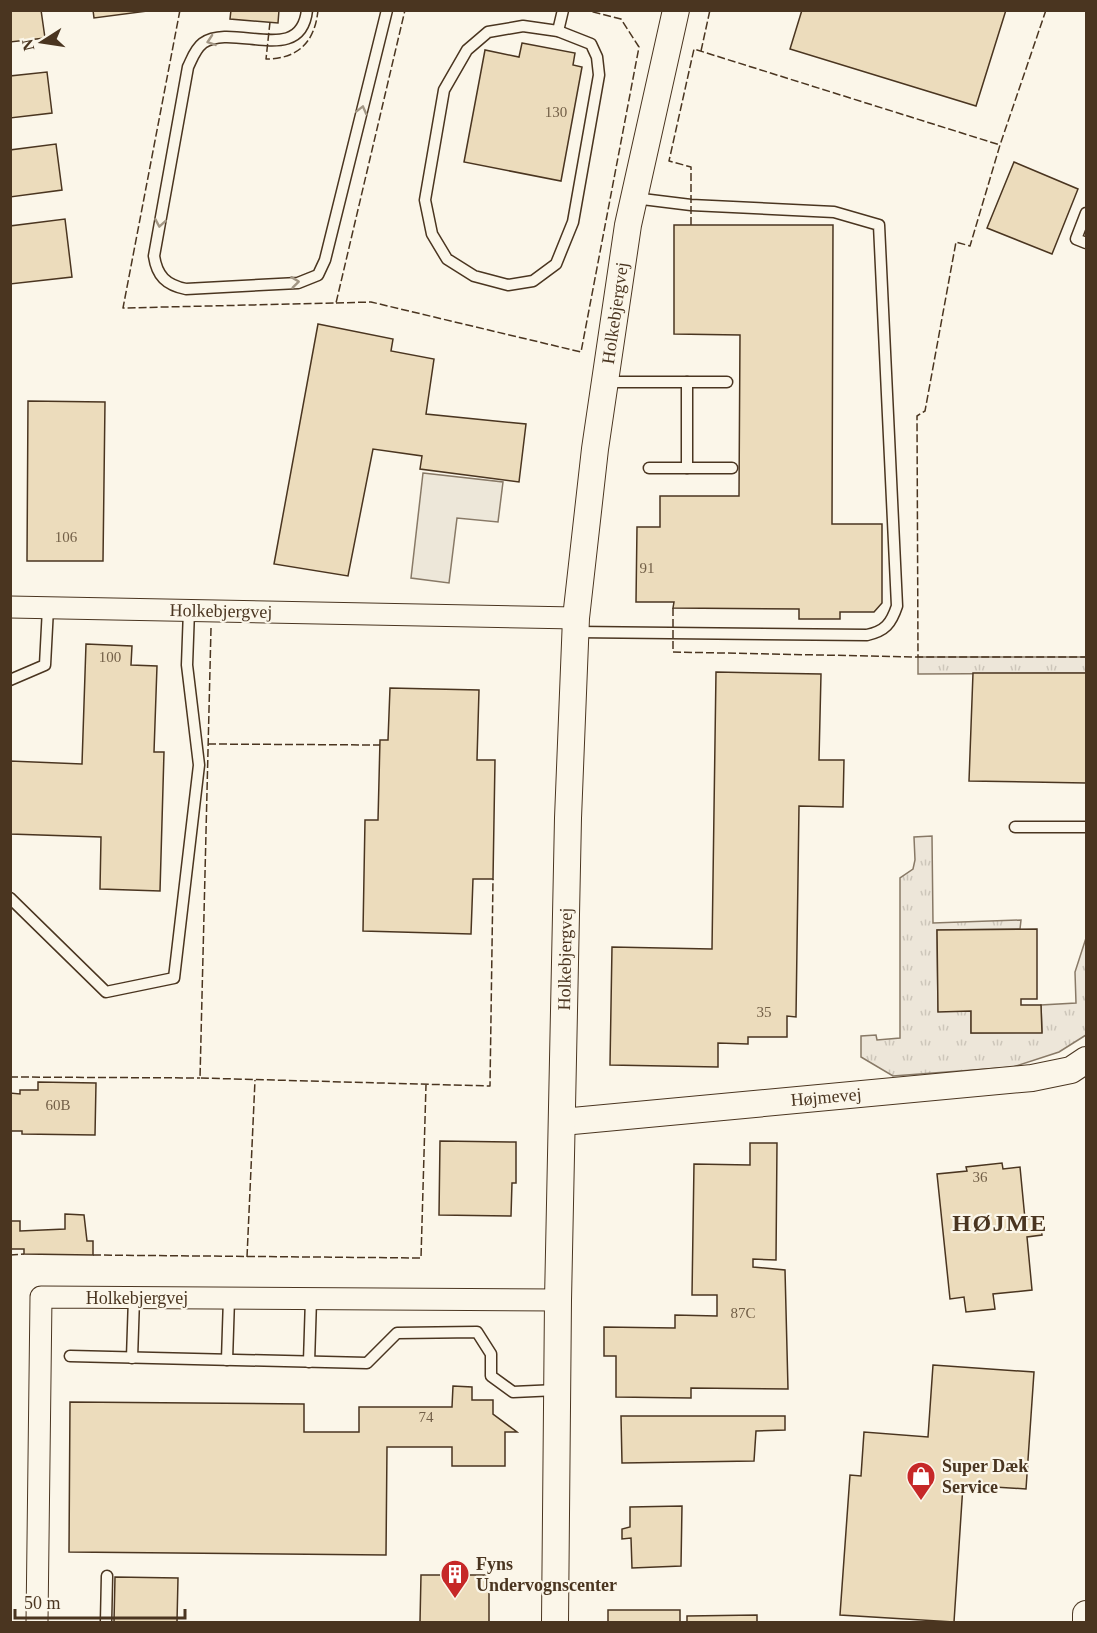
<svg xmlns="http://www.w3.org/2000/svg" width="1097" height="1633" font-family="'Times New Roman',serif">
<defs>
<pattern id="grass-tufts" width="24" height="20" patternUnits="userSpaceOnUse" patternTransform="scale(1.5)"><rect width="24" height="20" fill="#ede6d9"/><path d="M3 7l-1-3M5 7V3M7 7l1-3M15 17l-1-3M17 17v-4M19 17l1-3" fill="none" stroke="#cdc6ba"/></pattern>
</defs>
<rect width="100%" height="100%" fill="#fbf6e9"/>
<!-- grass -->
<g fill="url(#grass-tufts)" stroke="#887966" stroke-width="1.5">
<polygon points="918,657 1086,657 1086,673 918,674"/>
<polygon points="932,836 933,923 1021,920 1020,929 937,930 938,1011 971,1011 971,1033 1042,1032 1041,1005 1076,1003 1075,972 1086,938 1086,1035 1059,1052 1013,1067 893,1076 861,1057 861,1036 876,1035 877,1040 900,1038 900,878 913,869 915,860 914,837"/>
</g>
<!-- parking -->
<polygon fill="#ede7d9" stroke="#887966" stroke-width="1.5" points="423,473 503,482 498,522 457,518 449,583 411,578"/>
<!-- building -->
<g fill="#ecdcbc" stroke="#4a3520" stroke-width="1.5">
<polygon points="10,10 41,10 45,38 10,42"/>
<polygon points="93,10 155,10 94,18"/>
<polygon points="231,10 279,10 278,23 230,19"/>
<polygon points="802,10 1006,10 976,106 790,49"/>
<polygon points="522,43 575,53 573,65 582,67 561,181 464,162 485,50 519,57"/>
<polygon points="47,72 52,113 10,118 10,76"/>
<polygon points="56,144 62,190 10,197 10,150"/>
<polygon points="1014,162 1078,189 1052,254 987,228"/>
<polygon points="65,219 72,277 10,284 10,226"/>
<polygon points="674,225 833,225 832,524 882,524 882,603 874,612 840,612 840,619 799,619 799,609 673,608 674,602 636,602 637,527 660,527 660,496 739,496 740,335 674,334"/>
<polygon points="318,324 393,339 391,351 434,359 426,414 526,424 519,482 420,469 422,456 373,449 348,576 274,564"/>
<polygon points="28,401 105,402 103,561 27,561"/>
<polygon points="86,644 132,646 131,665 157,666 154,752 164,752 160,891 100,889 101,837 10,834 10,761 82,764"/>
<polygon points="716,672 821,674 819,760 844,760 843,807 799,806 796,1017 787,1016 787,1037 748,1037 748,1044 718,1043 718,1067 610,1065 612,947 712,949"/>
<polygon points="973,673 1086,673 1086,783 969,781"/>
<polygon points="390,688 479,690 477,760 495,760 493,879 473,879 471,934 363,931 365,820 378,820 380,740 388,740"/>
<polygon points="1037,929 1037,999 1021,999 1021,1005 1041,1005 1042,1033 971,1033 971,1011 938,1012 937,930"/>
<polygon points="38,1082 96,1083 95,1135 22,1134 22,1131 10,1131 10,1093 20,1094 20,1090 38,1090"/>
<polygon points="440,1141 516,1142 516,1183 512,1183 511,1216 439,1215"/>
<polygon points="750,1143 777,1143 776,1260 753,1259 753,1267 785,1270 788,1389 691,1388 691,1398 616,1397 616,1356 604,1356 604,1327 675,1328 675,1315 717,1316 717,1295 692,1295 694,1164 750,1165"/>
<polygon points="1002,1163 1003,1169 1020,1167 1025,1219 1040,1217 1042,1235 1027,1237 1032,1290 993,1294 995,1309 966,1312 964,1297 950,1299 937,1174 967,1171 966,1167"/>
<polygon points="65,1214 84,1215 87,1241 93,1241 93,1255 24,1254 24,1249 10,1249 10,1221 20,1221 20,1231 65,1229"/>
<polygon points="933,1365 1034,1372 1026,1489 963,1485 954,1622 840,1615 850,1475 861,1476 864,1432 928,1437"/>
<polygon points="453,1386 472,1387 472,1400 493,1400 493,1414 517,1432 505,1432 505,1466 452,1466 452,1447 387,1447 386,1555 69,1552 70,1402 304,1404 304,1432 359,1432 359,1407 452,1407"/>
<polygon points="621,1416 785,1416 785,1430 756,1431 754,1461 622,1463"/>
<polygon points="682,1506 681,1566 632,1568 631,1538 622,1539 622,1529 630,1527 630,1507"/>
<polygon points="421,1575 489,1575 489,1622 420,1622"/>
<polygon points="115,1577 178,1578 177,1622 114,1622"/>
<rect x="608" y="1610" width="72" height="12"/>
<polygon points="757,1615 757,1622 687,1622 687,1616"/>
</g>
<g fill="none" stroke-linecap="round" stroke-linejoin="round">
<!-- service casing -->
<g stroke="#4a3520" stroke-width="13">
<g id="service">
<path d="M307,10c-6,57 -74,12 -104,33 -8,6 -11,16 -15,24l-34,189c3,20 12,29 32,33l112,-6 20,-8 7,-15 62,-250"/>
<polygon points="523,26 558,31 591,44 597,57 599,75 573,222 556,264 533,281 508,285 474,276 447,259 432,234 425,200 444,90 467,50 488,32"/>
<polyline points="558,31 563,10"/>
<polyline points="1086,213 1076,239 1086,243"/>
<polyline points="605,382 727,382"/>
<polyline points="649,468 732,468"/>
<polyline points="687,468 687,382"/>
<path d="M576,632l291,3c18,-4 24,-11 30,-29l-18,-381 -45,-13 -143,-7 -57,-7"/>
<polyline points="10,680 45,665 48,608"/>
<polyline points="1015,827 1086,827"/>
<polyline points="10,898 106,992 174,978 199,765 187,665 189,610"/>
<polyline points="70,1356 367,1363 397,1333 477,1332 491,1354 491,1376 513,1392 557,1390"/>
<polyline points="132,1358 134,1298"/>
<polyline points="227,1360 229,1298"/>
<polyline points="309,1362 311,1299"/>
<polyline points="106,1622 107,1576"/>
</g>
</g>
<!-- minor casing -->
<g stroke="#4a3520" stroke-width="23">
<g id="minor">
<polyline points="10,607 576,618"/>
<polyline points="37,1622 41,1297 558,1300"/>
</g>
</g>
<!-- tertiary casing -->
<g stroke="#4a3520" stroke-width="28">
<g id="tertiary">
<polyline points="562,1122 1032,1078 1071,1070 1086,1060"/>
<polyline points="555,1622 558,1300 568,818 576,618 595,449 628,225 676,10"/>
<polyline points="1086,1622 1086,1614"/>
</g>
</g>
<!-- service -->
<use href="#service" stroke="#fbf6e9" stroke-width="10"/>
<!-- minor -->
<use href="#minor" stroke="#fbf6e9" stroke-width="21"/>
<!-- tertiary -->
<use href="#tertiary" stroke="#fbf6e9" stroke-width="26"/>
<!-- fence -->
<g stroke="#4a3520" stroke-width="1.5" stroke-dasharray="8 3" stroke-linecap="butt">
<polyline points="180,10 123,308 336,303 405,10"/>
<polyline points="1046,10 1000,145 970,246 956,242 925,411 917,416 918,657 1086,657"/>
<path d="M270,22l-4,37c32,0 49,-17 52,-49"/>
<polyline points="701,51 710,10"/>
<polyline points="691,225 691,167 669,161 694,49 1000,145"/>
<polyline points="336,303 371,302 581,352 639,47 621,19 585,10"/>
<polyline points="673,608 673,652 918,657"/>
<polyline points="211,628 200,1078 490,1086 493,879"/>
<polyline points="208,744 380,745"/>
<polyline points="10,1077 200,1078"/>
<polyline points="10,1255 24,1254"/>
<polyline points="93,1255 421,1258 426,1085"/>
<polyline points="247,1257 255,1080"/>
</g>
</g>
<!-- one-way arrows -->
<defs><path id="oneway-chevron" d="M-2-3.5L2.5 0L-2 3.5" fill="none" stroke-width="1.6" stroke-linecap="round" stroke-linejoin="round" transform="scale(1.5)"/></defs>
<g stroke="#a29684">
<use href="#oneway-chevron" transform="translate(211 41) rotate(161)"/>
<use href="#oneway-chevron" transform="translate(362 110) rotate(-76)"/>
<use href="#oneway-chevron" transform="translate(160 223) rotate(100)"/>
<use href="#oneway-chevron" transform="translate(295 282) rotate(-7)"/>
</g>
<!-- icons -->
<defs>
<g id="shop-pin" transform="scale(1.5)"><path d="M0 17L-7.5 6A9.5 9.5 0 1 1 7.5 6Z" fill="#c62828" stroke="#fbf6e9"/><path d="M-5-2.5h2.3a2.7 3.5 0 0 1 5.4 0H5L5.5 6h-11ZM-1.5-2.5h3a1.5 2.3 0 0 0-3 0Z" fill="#fff"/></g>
<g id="building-pin" transform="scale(1.5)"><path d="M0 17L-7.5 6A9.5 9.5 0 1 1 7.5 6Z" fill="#c62828" stroke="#fbf6e9"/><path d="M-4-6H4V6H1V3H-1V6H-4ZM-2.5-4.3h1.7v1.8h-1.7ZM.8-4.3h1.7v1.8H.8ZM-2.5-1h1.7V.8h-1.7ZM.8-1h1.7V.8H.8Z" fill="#fff"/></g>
</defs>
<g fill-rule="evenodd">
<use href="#shop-pin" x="921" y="1476"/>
<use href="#building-pin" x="455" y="1574"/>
</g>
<g text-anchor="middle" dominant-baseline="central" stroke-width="4.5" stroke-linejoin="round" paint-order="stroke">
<!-- number labels -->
<g font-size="15" fill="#725f47">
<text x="556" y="112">130</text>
<text x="66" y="537">106</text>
<text x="647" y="568">91</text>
<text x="110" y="657">100</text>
<text x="764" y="1012">35</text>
<text x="58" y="1105">60B</text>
<text x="980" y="1177">36</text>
<text x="743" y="1313">87C</text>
<text x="426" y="1417">74</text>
</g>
<!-- street labels -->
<g font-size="18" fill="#4a3520" stroke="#fbf6e9">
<text transform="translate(615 313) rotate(-82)">Holkebjergvej</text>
<text transform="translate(221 611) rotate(1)">Holkebjergvej</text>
<text transform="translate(565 959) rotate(-89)">Holkebjergvej</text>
<text transform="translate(826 1097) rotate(-5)">Højmevej</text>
<text x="137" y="1298">Holkebjergvej</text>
</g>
<!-- poi labels -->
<g font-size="18" font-weight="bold" fill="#4a3520" stroke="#fbf6e9" text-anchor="start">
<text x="942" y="1466">Super Dæk<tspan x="942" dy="21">Service</tspan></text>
<text x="476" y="1564">Fyns<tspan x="476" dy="21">Undervognscenter</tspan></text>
</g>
<!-- district labels -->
<g font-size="24" font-weight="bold" letter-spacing="1.5" fill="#4a3520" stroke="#fbf6e9">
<text x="1000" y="1223">HØJME</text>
</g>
</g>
<!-- border -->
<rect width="1097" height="1633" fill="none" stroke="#4a3520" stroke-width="24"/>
<!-- north arrow -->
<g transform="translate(42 42) rotate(258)" stroke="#fbf6e9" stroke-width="4.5" paint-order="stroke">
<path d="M0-4.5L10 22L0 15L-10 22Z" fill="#4a3520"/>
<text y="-9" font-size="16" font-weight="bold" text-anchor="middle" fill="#4a3520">N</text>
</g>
<!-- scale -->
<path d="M15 1609v9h170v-9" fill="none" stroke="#4a3520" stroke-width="3"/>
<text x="24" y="1609" font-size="18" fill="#4a3520" stroke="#fbf6e9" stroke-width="4.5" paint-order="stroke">50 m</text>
</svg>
